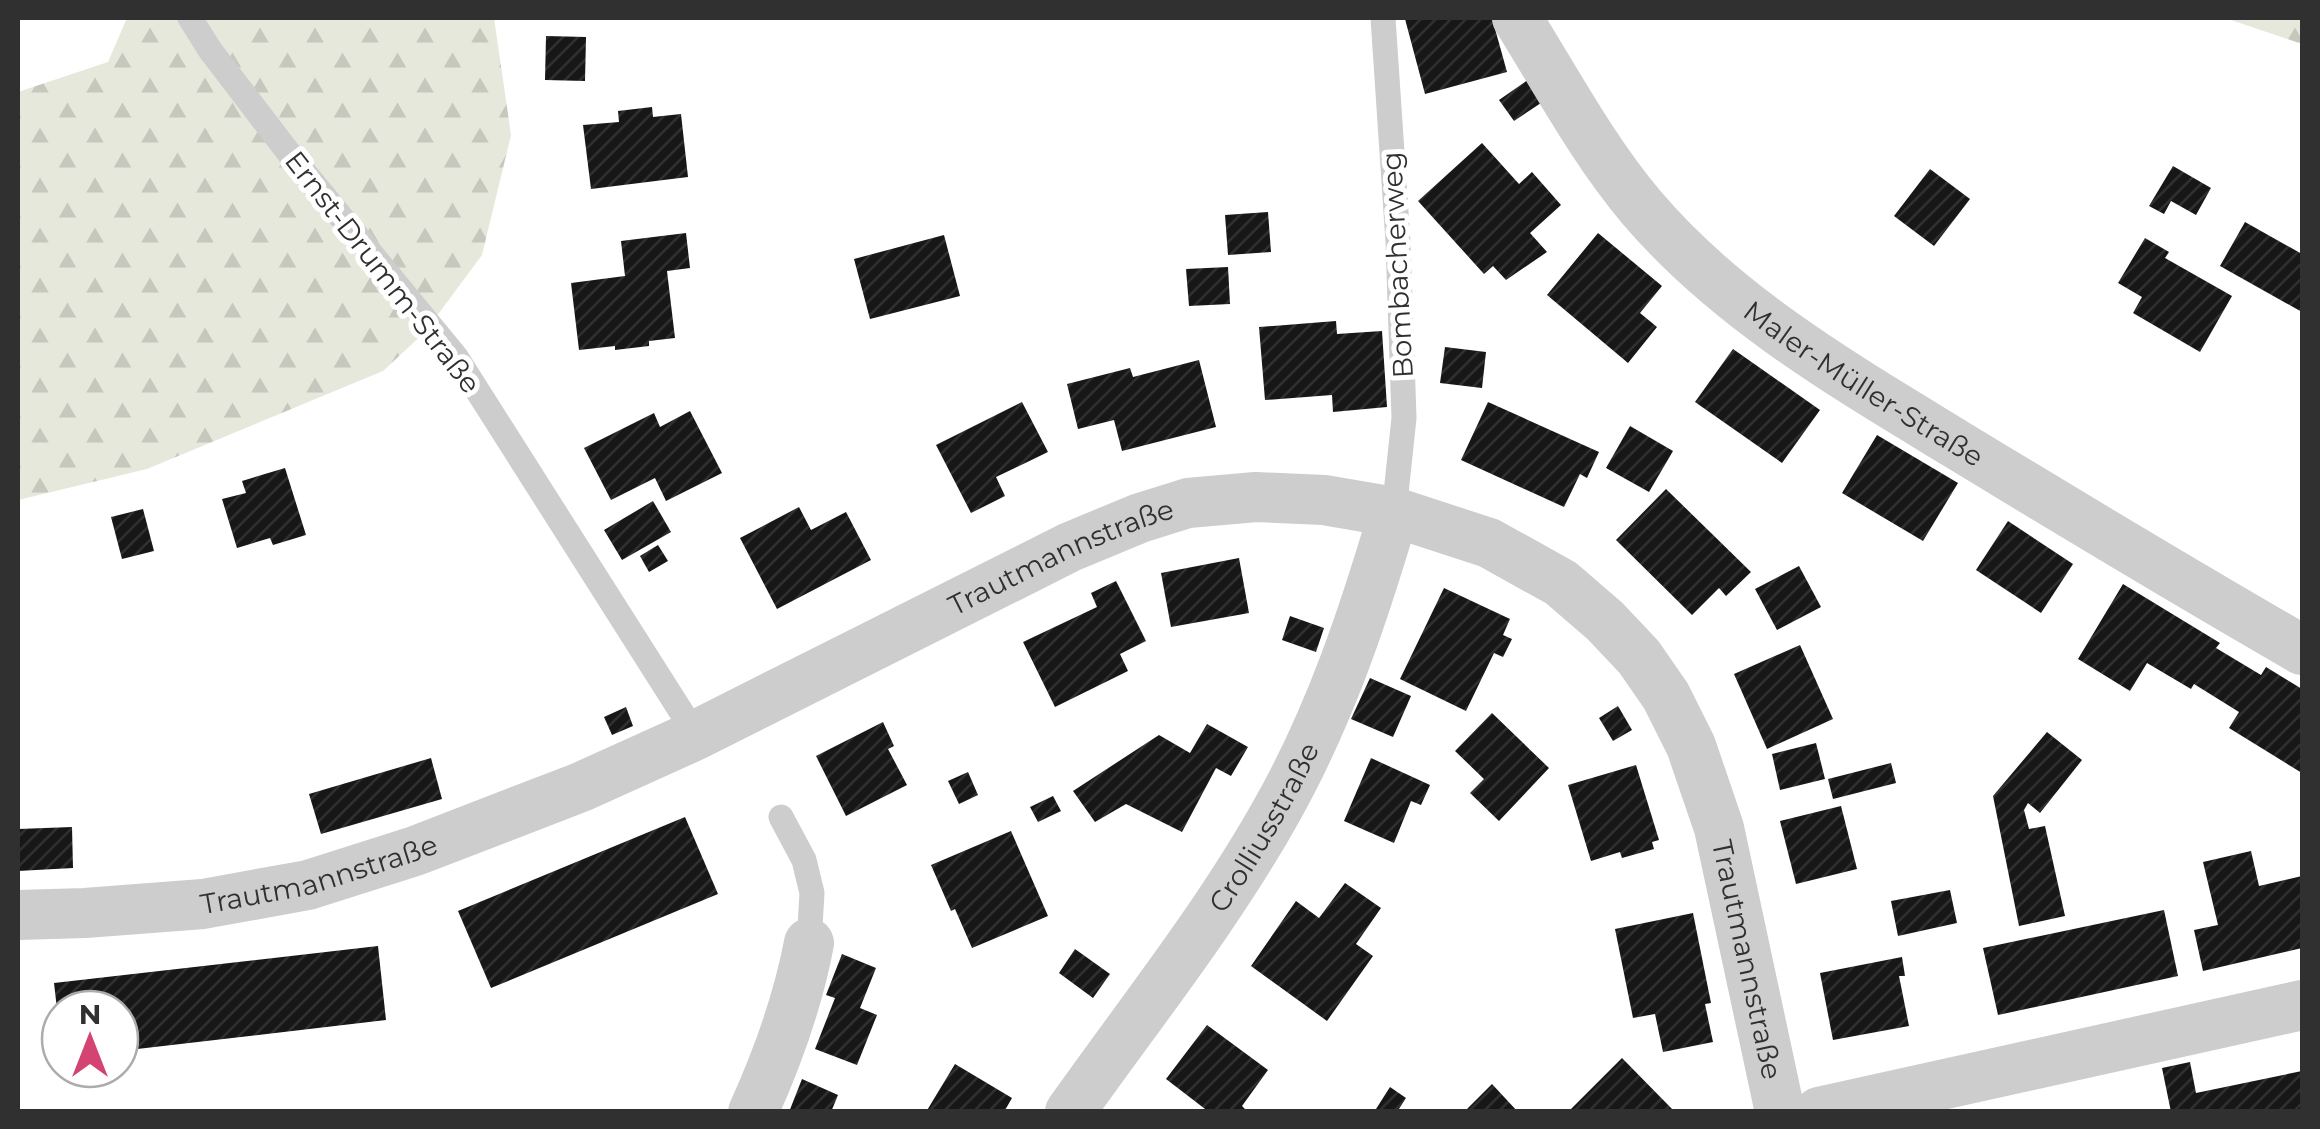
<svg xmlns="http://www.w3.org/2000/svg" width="2320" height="1129" font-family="Montserrat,sans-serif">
<defs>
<pattern id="forest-firs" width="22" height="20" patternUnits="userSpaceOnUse" patternTransform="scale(2.5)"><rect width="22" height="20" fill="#e6e8dc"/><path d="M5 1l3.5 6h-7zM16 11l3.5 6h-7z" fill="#c6c7bd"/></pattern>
<pattern id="building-hatch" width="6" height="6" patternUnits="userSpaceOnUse" patternTransform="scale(2.5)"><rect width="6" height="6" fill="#171717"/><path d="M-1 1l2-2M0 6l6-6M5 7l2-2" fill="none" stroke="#303030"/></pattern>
</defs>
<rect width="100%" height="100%" fill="#fff"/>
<!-- forest -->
<g fill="url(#forest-firs)">
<polygon points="127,18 494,18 511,135 482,255 425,332 383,371 147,469 18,500 18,92 108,62"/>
<polygon points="2225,18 2302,18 2302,44"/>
</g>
<!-- building -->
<g fill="url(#building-hatch)">
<polygon points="1411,18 1492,18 1507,72 1425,94 1405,19"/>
<polygon points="546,36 586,37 585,81 545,80"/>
<polygon points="1532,77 1547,99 1514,121 1499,100"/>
<polygon points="652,107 653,117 681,114 688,177 591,189 583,125 619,122 618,111"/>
<polygon points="1482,143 1519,184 1532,172 1561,205 1530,233 1547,252 1506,280 1493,266 1484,274 1418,201"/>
<polygon points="2173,166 2211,188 2196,215 2171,201 2164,214 2149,206"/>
<polygon points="1930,169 1970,199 1934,246 1894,216"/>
<polygon points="1268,212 1271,252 1228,255 1225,215"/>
<polygon points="2245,222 2302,254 2302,312 2220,266"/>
<polygon points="686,233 690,268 667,271 675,338 649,341 649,346 615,350 615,346 579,350 571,283 625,276 621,241"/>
<polygon points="1598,233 1662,286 1640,313 1657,327 1628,363 1547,295"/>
<polygon points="944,235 960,296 870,319 854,259"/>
<polygon points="2145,238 2169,252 2165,258 2232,296 2200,352 2133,313 2142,297 2118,283"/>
<polygon points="1228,267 1230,304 1189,306 1186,269"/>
<polygon points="1336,321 1337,334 1382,331 1387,407 1333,412 1332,395 1265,400 1259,327"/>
<polygon points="1445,347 1486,352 1482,388 1440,383"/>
<polygon points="1733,349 1820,410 1782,463 1695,402"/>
<polygon points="1199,360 1216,427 1122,451 1114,420 1078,429 1067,384 1130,368 1133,377"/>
<polygon points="1022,402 1048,452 996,477 1005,496 971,513 936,445"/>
<polygon points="1488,402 1599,452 1587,478 1580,474 1564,507 1461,460"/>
<polygon points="690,411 722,473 666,501 655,478 611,500 584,448 654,413 660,427"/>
<polygon points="1630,426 1673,451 1649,492 1606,468"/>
<polygon points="1877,435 1958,483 1923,541 1842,493"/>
<polygon points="285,468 306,535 273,545 270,538 237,548 222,499 246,493 242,481"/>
<polygon points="1666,489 1751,572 1726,596 1719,588 1692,615 1616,540"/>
<polygon points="653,501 671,532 622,560 604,530"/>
<polygon points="799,507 811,530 846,512 871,560 777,609 740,538"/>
<polygon points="143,509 154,551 122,559 111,517"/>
<polygon points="2008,521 2073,564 2041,613 1976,570"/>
<polygon points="658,545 668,561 649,572 640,556"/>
<polygon points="1239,558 1249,613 1171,627 1161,573"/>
<polygon points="1799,566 1821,607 1777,630 1755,589"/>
<polygon points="1116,581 1146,641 1120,654 1128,671 1055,707 1023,642 1097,607 1091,593"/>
<polygon points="2123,584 2220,643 2216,648 2261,675 2266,667 2302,689 2302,773 2229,728 2239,712 2194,684 2191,689 2147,663 2130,691 2078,659"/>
<polygon points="1444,588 1510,619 1503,635 1512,639 1503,657 1494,653 1466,711 1400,679"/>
<polygon points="1290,616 1324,628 1316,652 1282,640"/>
<polygon points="1800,645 1833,719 1767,749 1734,674"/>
<polygon points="1370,678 1411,696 1393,737 1351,719"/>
<polygon points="1618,706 1632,730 1613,741 1599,718"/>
<polygon points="626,707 633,726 612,735 604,717"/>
<polygon points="1492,713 1549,768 1499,821 1470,793 1484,779 1455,751"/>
<polygon points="883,722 894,746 888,749 907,785 846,816 816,756"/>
<polygon points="1207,724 1248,747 1231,776 1216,768 1182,832 1126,804 1095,822 1073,791 1159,735 1190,753"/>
<polygon points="2047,732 2082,760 2040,813 2028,803 2024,810 2029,829 2045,826 2065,916 2019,926 1993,796"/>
<polygon points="1816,743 1825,779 1780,790 1772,754"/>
<polygon points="431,758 442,799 321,834 309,794"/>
<polygon points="1371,758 1430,785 1421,805 1411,801 1394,843 1344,821"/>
<polygon points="1891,763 1896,783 1833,799 1828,779"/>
<polygon points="1636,765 1659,840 1652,842 1654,849 1622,858 1620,852 1591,861 1568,785"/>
<polygon points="968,772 978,795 959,804 948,781"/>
<polygon points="1053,796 1061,811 1038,822 1030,807"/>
<polygon points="1841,806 1857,869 1796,884 1780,821"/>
<polygon points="685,817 718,894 491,988 458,911"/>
<polygon points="72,827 73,868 18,871 18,829"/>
<polygon points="1011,831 1048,916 972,948 955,909 951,911 931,865"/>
<polygon points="2251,851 2259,886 2302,876 2302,948 2203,971 2194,930 2218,925 2203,862"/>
<polygon points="1345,883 1381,908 1356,944 1373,956 1327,1021 1251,966 1296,901 1319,918"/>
<polygon points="1950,890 1957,923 1898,936 1891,901"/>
<polygon points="2164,910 2178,976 1998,1015 1983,948"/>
<polygon points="1693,913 1711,1003 1705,1004 1713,1042 1663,1052 1655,1014 1633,1018 1615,929"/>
<polygon points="378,946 386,1020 120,1051 120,1009 57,1009 54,983"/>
<polygon points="1075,949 1110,974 1093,998 1059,973"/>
<polygon points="842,954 876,968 860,1008 877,1015 857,1065 815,1049 835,998 826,995"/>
<polygon points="1902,957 1905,976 1899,976 1909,1026 1833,1040 1820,973"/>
<polygon points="1207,1025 1268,1070 1242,1106 1245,1109 1243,1112 1209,1112 1166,1079"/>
<polygon points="1622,1058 1675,1112 1568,1112"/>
<polygon points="2190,1062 2196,1093 2302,1071 2302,1112 2171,1112 2162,1068"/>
<polygon points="955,1064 1012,1098 1004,1112 926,1112"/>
<polygon points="802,1079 838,1095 831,1112 789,1112"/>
<polygon points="1492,1084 1518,1112 1464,1112"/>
<polygon points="1390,1087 1406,1098 1397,1112 1381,1112 1376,1109"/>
</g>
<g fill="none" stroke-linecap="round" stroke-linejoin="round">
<!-- lane -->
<g stroke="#cdcdcd" stroke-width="25">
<polyline points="190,18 210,50 295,161 456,357 696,735"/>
<polyline points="1383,18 1398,242 1404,418 1394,512"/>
<polyline points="781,817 804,860 812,893 809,943"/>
</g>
<!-- street -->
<g stroke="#cdcdcd" stroke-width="50">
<path id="s1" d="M1517,18c40,64 76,132 125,190 85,100 204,169 314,236 115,70 230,139 346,206"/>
<path id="s2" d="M18,915l67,-2 118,-9 105,-19 107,-34 166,-64 115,-52 374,-188 70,-29 48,-15 68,-6 68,3 70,12 95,31 72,40 44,38 34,36 27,39 25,50 28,82 61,284"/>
<path d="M753,1112c25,-55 45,-111 56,-169"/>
<path id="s3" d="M1070,1112c70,-99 148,-196 207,-302 53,-94 87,-196 117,-298"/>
<polyline points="1819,1112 2302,1005"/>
</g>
</g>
<g text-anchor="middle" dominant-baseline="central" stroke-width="10" stroke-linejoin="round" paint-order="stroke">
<!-- street labels -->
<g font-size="28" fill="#303030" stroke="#fff">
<text transform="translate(1397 265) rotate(-93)">Bombacherweg</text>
<text transform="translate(383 272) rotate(52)">Ernst-Drumm-Straße</text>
<text stroke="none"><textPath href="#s1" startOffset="512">Maler-Müller-Straße</textPath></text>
<text stroke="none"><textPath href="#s2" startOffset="1115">Trautmannstraße</textPath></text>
<text stroke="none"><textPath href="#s3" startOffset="345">Crolliusstraße</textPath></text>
<text stroke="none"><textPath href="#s2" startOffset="305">Trautmannstraße</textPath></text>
<text stroke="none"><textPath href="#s2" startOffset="2075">Trautmannstraße</textPath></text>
</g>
</g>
<!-- border -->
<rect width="2320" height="1129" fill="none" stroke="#303030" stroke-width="40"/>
<!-- north arrow -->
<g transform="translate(90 1039)"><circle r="48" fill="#ffffff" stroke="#acacac" stroke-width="2.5"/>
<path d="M0-8L18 38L0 25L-18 38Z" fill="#d44473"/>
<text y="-15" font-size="28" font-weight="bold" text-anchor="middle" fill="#303030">N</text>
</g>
</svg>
